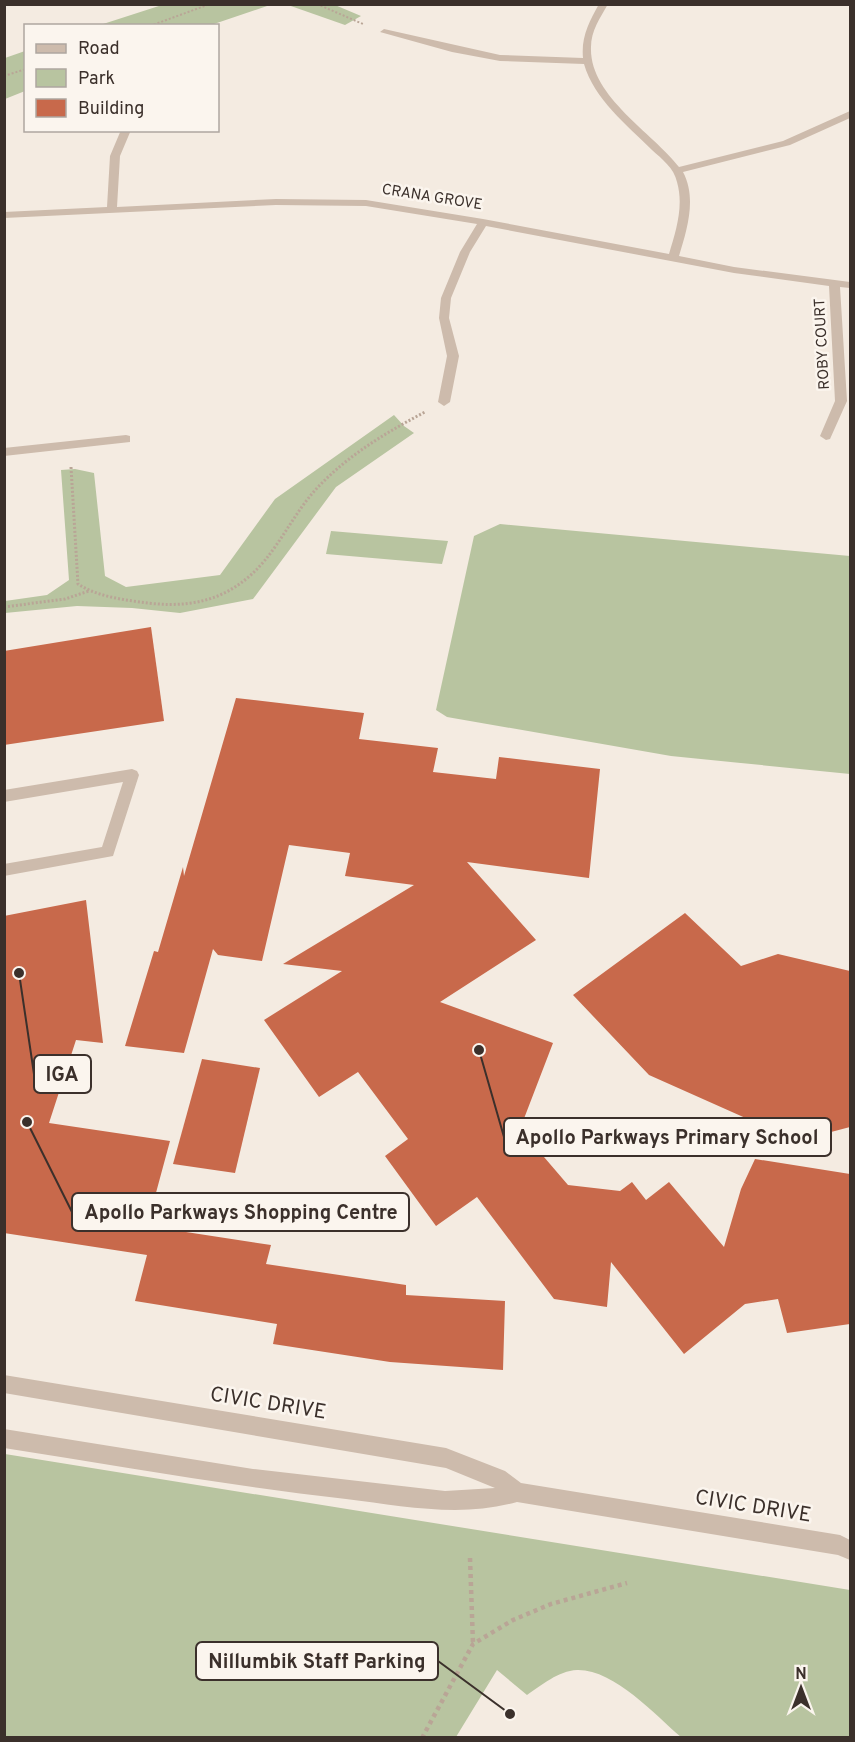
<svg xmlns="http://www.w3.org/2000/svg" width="855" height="1742" font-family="Overpass,sans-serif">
<rect width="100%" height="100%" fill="#f4ebe1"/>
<!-- green -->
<g fill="#b8c4a0">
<polygon points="162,5 162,4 270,5 211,25 100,25"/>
<polygon points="288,5 335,5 361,16 345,25"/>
<polygon points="25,51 25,91 5,99 5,58"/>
<polygon points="394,415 404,426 414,433 336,487 253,599 180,613 132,608 77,606 5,613 5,601 47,595 69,580 61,470 75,469 94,473 105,576 126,587 220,575 275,499"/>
<polygon points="500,524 850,556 850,774 671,756 447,717 436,710 474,536"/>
<polygon points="331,531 448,541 442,564 326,554"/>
<path d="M5,1454l845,136v147h-169c-26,-22 -67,-68 -104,-67 -19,1 -35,15 -50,25l-30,-25 -41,67h-451z"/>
</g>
<!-- building -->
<g fill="#c8694b">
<polygon points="151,627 164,721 4,745 4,651"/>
<polygon points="236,698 364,713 359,739 438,748 433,772 496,779 499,757 600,769 589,878 467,862 536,940 440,1002 553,1043 520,1129 568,1185 620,1191 632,1182 646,1200 669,1182 724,1247 741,1189 755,1159 850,1174 850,1324 787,1333 778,1299 745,1304 684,1354 611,1262 607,1307 554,1299 477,1197 436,1226 385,1156 408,1139 358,1072 319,1097 264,1020 342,971 283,964 414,885 345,876 350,853 289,845 262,961 218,955 213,949 184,1053 125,1046 154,951 158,952 183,867 184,876"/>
<polygon points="86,900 103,1043 76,1040 49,1123 170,1141 147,1226 271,1245 266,1264 406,1285 406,1295 505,1301 503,1370 390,1362 273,1344 277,1324 135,1301 147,1255 4,1233 4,916"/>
<polygon points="685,913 741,966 778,954 850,971 850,1127 797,1141 649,1075 573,995"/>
<polygon points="202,1059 260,1068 235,1173 173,1164"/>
</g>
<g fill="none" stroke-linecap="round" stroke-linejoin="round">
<!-- path-far2 -->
<g stroke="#b9a596" stroke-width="2" stroke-dasharray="2 2" stroke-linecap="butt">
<polyline points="317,4 363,24"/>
<polyline points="150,26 210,4"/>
<polyline points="4,76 26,69"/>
</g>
<!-- path-far1 -->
<g stroke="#b9a596" stroke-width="3" stroke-dasharray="2 2" stroke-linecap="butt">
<path d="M71,467l7,117c20,13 47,16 70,19 57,7 97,-11 129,-59 14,-20 26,-42 43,-59 30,-31 67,-53 105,-73"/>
<polyline points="4,607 65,599 89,591"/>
</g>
<!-- path -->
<g stroke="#b9a596" stroke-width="4.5" stroke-dasharray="4 4" stroke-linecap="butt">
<polyline points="470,1558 473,1644"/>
<polyline points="422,1738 473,1644 513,1620 551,1604 627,1583"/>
</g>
<!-- minor -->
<g fill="#cdbbac" fill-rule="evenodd">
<path d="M599,4h9c-8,14 -17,27 -17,43 -2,49 61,85 88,120l104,-26 67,-30v7l-60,27 -107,27c14,26 4,58 -4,84l55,11 116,15v6l-10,-1 7,114 -17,38 -4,1 -6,-4 15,-35 -6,-115 -95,-13 -248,-47 -16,26 -19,46 -2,20 10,38 -9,46 -6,4 -6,-4 9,-46 -8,-38 2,-20 19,-46 17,-28 -111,-18 -90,-1 -272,13v-6l103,-5 3,-51 11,-26h10l-11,26 -3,51 159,-8 90,1 117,19 186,35c7,-23 15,-48 8,-72 -3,-14 -15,-23 -25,-32 -25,-25 -58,-51 -68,-86l-84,-3 -48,-9 -72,-20 4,-3 116,26 83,3c-2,-21 6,-36 16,-54z"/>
<polygon points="126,435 130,436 130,442 4,456 4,448"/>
<polygon points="132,769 137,771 139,775 113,856 4,876 4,864 102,847 123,782 4,802 4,790"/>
<path d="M4,1375l442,73 59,23 16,12 319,52 10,5v20l-12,-5 -321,-53c-56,16 -114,4 -171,-3 -115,-13 -228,-33 -342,-51v-19l249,40 192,22 50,-3 -49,-20 -442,-75z"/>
</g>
</g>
<g text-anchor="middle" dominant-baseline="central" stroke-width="5" stroke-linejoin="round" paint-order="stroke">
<!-- far-street labels -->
<g font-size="15" fill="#3b302b" stroke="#fbf5ee">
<text transform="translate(432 198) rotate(9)">CRANA GROVE</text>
<text transform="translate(823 344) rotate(-93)">ROBY COURT</text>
</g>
<!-- near-street labels -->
<g font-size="21" fill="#3b302b" stroke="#fbf5ee">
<text transform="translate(268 1404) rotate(9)">CIVIC DRIVE</text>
<text transform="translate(753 1507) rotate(9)">CIVIC DRIVE</text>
</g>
</g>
<!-- callouts -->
<path fill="none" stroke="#3b302b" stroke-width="2" d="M19 973L34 1074M479 1050L504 1137M27 1122L72 1212M510 1714L438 1661"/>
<g fill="#3b302b" stroke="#fbf5ee" stroke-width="2">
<circle cx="19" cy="973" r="6"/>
<circle cx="479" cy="1050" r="6"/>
<circle cx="27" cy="1122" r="6"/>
<circle cx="510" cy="1714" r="6"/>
</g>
<g fill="#fbf5ee" stroke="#3b302b" stroke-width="2">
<rect x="34" y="1055" width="57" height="38" rx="6"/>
<rect x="504" y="1118" width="327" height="38" rx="6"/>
<rect x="72" y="1193" width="337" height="38" rx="6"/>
<rect x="196" y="1642" width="242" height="38" rx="6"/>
</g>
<g font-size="20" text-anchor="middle" font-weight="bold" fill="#3b302b">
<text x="62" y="1081">IGA</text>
<text x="667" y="1144">Apollo Parkways Primary School</text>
<text x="241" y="1219">Apollo Parkways Shopping Centre</text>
<text x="317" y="1668">Nillumbik Staff Parking</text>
</g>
<!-- border -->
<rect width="855" height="1742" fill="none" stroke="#3b302b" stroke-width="12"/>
<!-- legend -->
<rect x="24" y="24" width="195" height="108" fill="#fbf5ee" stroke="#aea6a0" stroke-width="1.5"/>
<rect x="36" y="44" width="30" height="9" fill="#cdbbac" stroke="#aea6a0" stroke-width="1.5"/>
<text x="78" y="54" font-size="18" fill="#3b302b">Road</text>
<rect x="36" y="69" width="30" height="18" fill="#b8c4a0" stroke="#aea6a0" stroke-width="1.5"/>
<text x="78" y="84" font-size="18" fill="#3b302b">Park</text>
<rect x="36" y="99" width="30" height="18" fill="#c8694b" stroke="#aea6a0" stroke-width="1.5"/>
<text x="78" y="114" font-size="18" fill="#3b302b">Building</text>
<!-- north arrow -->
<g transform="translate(801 1688)" stroke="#fbf5ee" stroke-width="4.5" paint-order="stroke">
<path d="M0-4.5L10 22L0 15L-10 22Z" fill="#3b302b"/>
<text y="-9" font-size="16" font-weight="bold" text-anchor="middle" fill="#3b302b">N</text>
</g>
</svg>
